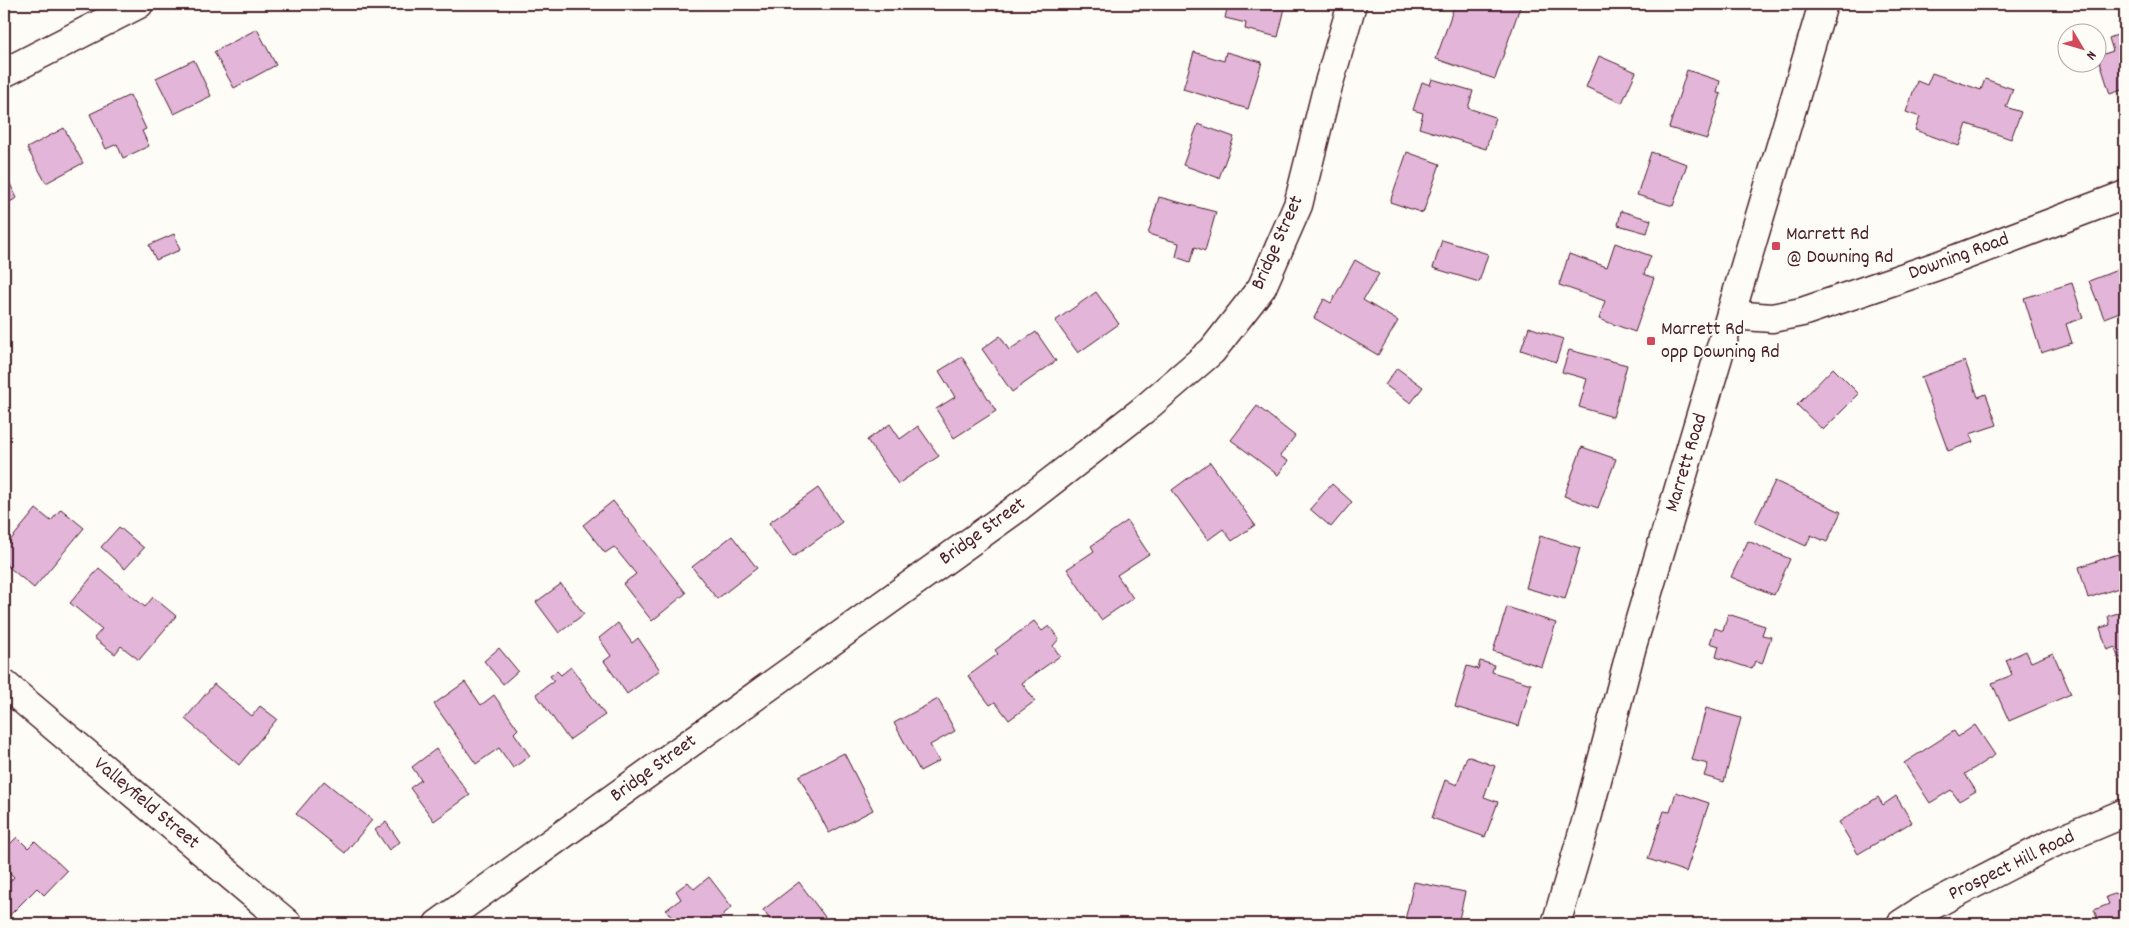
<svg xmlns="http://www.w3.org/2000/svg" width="2129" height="928" font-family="Dekko,sans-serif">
<rect width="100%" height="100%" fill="#fdfcf7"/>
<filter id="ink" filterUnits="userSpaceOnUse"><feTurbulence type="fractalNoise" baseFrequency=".02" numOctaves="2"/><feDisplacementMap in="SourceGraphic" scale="10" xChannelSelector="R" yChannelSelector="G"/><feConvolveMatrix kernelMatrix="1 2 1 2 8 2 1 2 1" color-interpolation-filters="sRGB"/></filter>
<g filter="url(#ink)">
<!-- building -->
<g fill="#e2b5d9" stroke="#4a1f2b">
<polygon points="1228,4 1286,4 1278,37 1245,29 1246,23 1225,18"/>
<polygon points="1455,4 1521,4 1495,79 1436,59"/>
<polygon points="257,29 276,65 234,88 214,52"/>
<polygon points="2125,32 2125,89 2110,94 2098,56 2113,51 2109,38"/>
<polygon points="1194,52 1224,61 1226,52 1262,62 1248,109 1183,89"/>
<polygon points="1599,56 1636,72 1622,103 1586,87"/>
<polygon points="194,60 211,96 174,114 156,78"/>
<polygon points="1687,70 1720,81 1717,93 1721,94 1707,139 1669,128"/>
<polygon points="1932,73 1981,90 1985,79 2013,89 2006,107 2021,112 2011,139 1967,124 1959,146 1915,130 1920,117 1906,112 1917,81 1927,85"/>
<polygon points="1432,79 1473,91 1468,108 1495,117 1486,149 1419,128 1423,113 1413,110 1422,82 1430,85"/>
<polygon points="130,95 146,129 142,131 149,146 123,158 117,144 106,149 90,114"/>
<polygon points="1198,124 1234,137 1219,178 1183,165"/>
<polygon points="64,128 83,163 46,183 27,148"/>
<polygon points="1407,152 1440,164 1423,213 1390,202"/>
<polygon points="1651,152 1687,164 1673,206 1637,195"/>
<polygon points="4,172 17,198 4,205"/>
<polygon points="1159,197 1216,212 1205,251 1195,247 1190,262 1176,257 1179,243 1148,234"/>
<polygon points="1621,211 1651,220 1647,233 1618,225"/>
<polygon points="174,234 180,250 156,260 149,245"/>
<polygon points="1442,240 1488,254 1479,282 1433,268"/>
<polygon points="1615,243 1651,256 1644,274 1654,278 1635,332 1599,319 1605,301 1559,285 1569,254 1607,267"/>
<polygon points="1355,260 1379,274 1363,300 1398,321 1378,355 1314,318 1324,299 1331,303"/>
<polygon points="2125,267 2125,310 2104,318 2089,281"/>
<polygon points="2072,283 2083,318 2066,324 2072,343 2041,353 2024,298"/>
<polygon points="1096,292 1119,324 1078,353 1055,321"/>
<polygon points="1529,327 1563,339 1556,362 1521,350"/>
<polygon points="1036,332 1056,361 1012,392 982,349 1000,336 1009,350"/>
<polygon points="1569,350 1627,365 1613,417 1579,407 1587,379 1562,372"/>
<polygon points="962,357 996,411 954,438 936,409 955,397 939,371"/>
<polygon points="1965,361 1978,397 1986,394 1997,425 1970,434 1973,442 1948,451 1921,377"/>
<polygon points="1397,368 1423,387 1411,403 1385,385"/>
<polygon points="1833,368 1859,394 1823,430 1797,405"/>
<polygon points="1257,406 1295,436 1280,456 1288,461 1278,475 1231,440"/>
<polygon points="890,424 900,439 918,426 939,456 898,484 867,440"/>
<polygon points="1582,447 1616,459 1598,508 1564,496"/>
<polygon points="1210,462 1255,525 1232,541 1223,529 1208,540 1172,490"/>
<polygon points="1775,481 1841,512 1827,542 1811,535 1806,546 1755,522"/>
<polygon points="1332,484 1352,502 1331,527 1310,509"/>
<polygon points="818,488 842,522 793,557 769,523"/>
<polygon points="613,501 686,593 652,621 623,584 636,574 614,547 605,553 583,525"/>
<polygon points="36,509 51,521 61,509 84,528 34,588 4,563 4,548"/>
<polygon points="1127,521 1149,554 1117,575 1133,598 1101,620 1067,569 1094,551 1091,546"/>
<polygon points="119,527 144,548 125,569 101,547"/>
<polygon points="732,536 757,568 717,599 692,567"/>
<polygon points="1540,536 1580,548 1565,599 1526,588"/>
<polygon points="1748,541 1790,559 1774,595 1731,577"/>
<polygon points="2118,554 2125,586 2088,598 2079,567"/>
<polygon points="99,568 145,607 153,597 176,616 139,660 121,646 115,654 94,638 102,629 70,603"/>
<polygon points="561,584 584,614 559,633 536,602"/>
<polygon points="1507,607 1556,623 1542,667 1493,651"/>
<polygon points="2125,611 2125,662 2120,664 2115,647 2107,650 2100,628 2110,625 2108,616"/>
<polygon points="1728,614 1765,626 1762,635 1771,637 1762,664 1755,661 1752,669 1716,657 1719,646 1710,643 1715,628 1723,631"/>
<polygon points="1034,621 1042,631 1049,626 1059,639 1053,646 1060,656 1022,683 1035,701 1009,720 995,702 990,705 968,676 998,654 995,650"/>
<polygon points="618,623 632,643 638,638 660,670 627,694 604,661 611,656 599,638"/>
<polygon points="499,648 518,671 503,684 484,661"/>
<polygon points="2026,651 2031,662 2053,653 2071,694 2009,721 1992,683 2012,675 2006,660"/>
<polygon points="1480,661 1494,665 1492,672 1531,684 1519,726 1455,707 1467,666 1478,669"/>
<polygon points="571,667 605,715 569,740 536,694 554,681 550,676 557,671 561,675"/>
<polygon points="465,682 481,705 494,695 518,729 514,733 530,756 513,768 499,748 476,764 434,704"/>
<polygon points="214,684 252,716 260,706 277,719 239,765 185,719"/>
<polygon points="938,699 955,731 930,745 939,761 920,771 894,723"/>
<polygon points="1706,708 1741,718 1724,782 1704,776 1708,764 1692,760"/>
<polygon points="1975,725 1995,755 1965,774 1976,791 1959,801 1951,790 1930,803 1904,763 1954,731 1958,737"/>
<polygon points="436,749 470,795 434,821 410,788 421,780 412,767"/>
<polygon points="844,753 873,810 829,833 799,776"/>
<polygon points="1467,756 1495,766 1484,797 1498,802 1485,837 1432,818 1445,780 1457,785"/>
<polygon points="324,781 372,820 345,853 296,814"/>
<polygon points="1676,792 1709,803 1686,872 1648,859 1664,811 1670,812"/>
<polygon points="1896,796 1912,822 1858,854 1839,822 1878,797 1883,805"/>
<polygon points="386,822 400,842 389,850 375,830"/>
<polygon points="17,837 28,848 35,841 67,871 44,895 37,888 6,919 4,917 4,888 14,877 4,867 4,850"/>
<polygon points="709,877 732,907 719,918 724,924 677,924 666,910 681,899 676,891 688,882 694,889"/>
<polygon points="799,882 825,917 816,924 773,924 763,910"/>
<polygon points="1414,882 1465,892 1458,924 1404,924"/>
<polygon points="2125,890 2125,924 2111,924 2110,919 2099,923 2094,910 2109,904 2106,897"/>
</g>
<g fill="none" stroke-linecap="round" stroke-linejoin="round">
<!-- street casing -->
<g stroke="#4a1f2b" stroke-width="31">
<g id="street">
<polyline points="4,73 139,4"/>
<polyline points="1731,315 1772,318 1802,312 1937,266 2125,195"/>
<polyline points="4,684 288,924"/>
<polyline points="438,924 1012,512 1142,411 1212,351 1262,287 1298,205 1326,93 1352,4"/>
<polyline points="1901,924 1921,911 2051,844 2125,813"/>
</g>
</g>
<!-- secondary casing -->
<g stroke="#4a1f2b" stroke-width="31">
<polyline id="secondary" points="1556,924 1586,822 1632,646 1823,4"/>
</g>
<!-- street -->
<use href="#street" stroke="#fdfcf7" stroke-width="28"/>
<!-- secondary -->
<use href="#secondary" stroke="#fdfcf7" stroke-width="28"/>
</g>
</g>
<!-- markers -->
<g fill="#d1495b" stroke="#fdfcf7" stroke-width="2">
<rect x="1771" y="241" width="10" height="10" rx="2.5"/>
<rect x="1646" y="336" width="10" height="10" rx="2.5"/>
</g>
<g text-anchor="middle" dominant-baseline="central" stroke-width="4" stroke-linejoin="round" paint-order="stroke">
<!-- poi labels -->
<g font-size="20" fill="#4a1f2b" stroke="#fdfcf7" text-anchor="start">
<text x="1786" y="235">Marrett Rd<tspan x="1786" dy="23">@ Downing Rd</tspan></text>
<text x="1661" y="330">Marrett Rd<tspan x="1661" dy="23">opp Downing Rd</tspan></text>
</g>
<!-- street labels -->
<g font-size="20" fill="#4a1f2b" stroke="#fdfcf7">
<text transform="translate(1278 243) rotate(-66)">Bridge Street</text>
<text transform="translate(1959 257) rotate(-20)">Downing Road</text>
<text transform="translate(1687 463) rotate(-73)">Marrett Road</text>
<text transform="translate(983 532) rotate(-36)">Bridge Street</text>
<text transform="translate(654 769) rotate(-36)">Bridge Street</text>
<text transform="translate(146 804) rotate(40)">Valleyfield Street</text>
<text transform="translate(2012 866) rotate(-26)">Prospect Hill Road</text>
</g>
</g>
<!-- margin -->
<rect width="2129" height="928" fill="none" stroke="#fdfcf7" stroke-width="20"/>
<rect x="10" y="10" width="2109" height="908" fill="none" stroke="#4a1f2b" stroke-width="2" filter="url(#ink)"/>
<!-- north arrow -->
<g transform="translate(2082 48) rotate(128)"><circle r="24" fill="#fdfcf7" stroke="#b5a4a5"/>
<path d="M0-4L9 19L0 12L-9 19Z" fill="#d1495b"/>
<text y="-8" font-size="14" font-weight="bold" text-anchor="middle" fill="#4a1f2b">N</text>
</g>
</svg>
